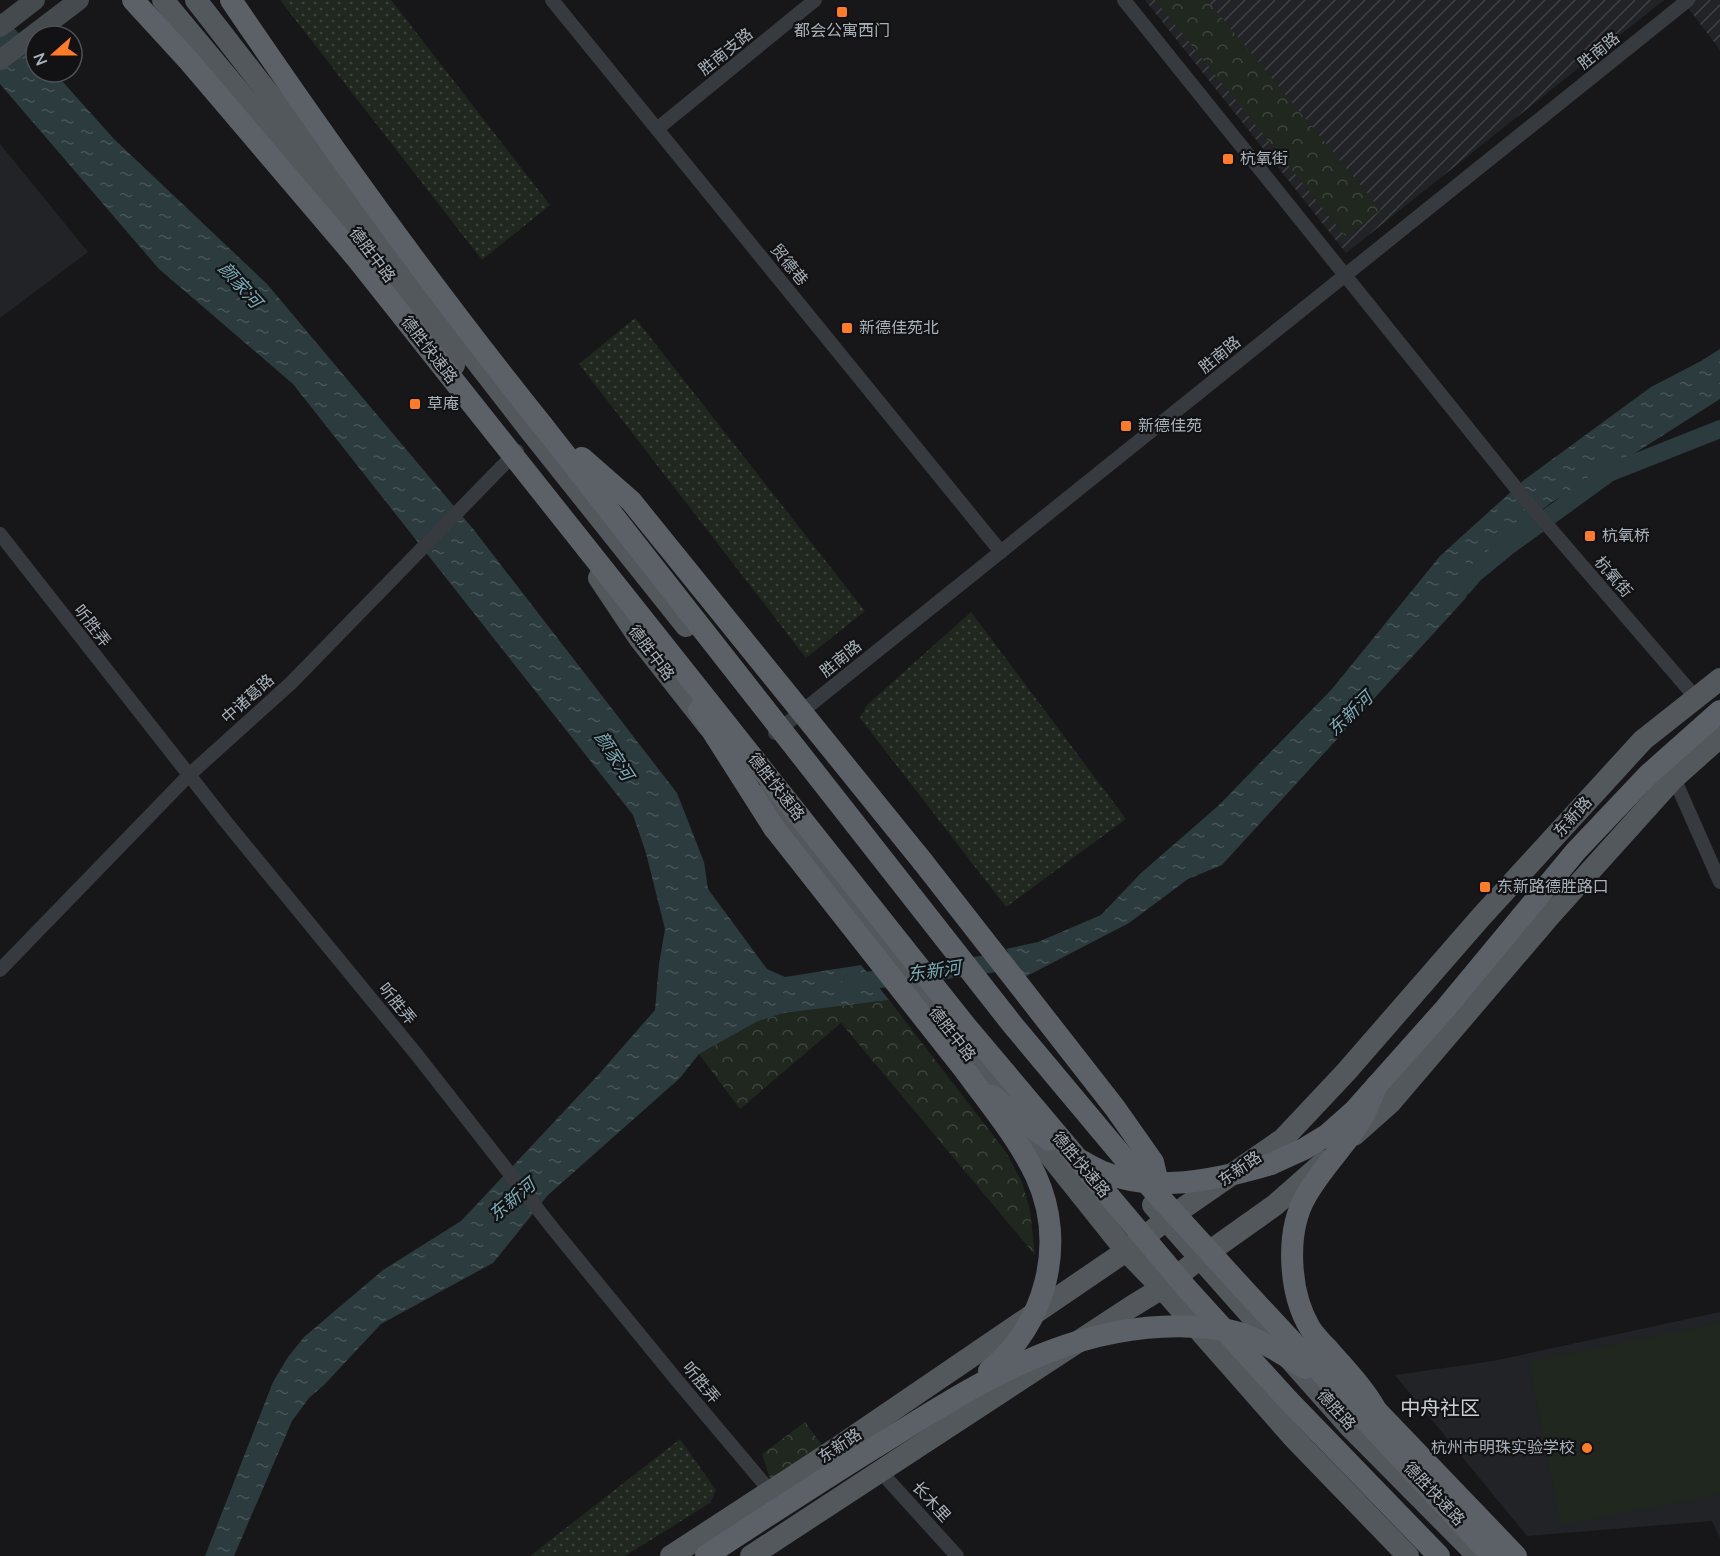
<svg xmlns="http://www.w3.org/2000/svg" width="1720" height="1556" font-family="'Nunito Sans','Noto Sans SC',sans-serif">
<defs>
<pattern id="industrial-furrows" width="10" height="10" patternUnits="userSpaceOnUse" patternTransform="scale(1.5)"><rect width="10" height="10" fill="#222326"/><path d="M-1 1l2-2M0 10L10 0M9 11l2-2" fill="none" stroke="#3f4143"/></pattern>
<pattern id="grass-dots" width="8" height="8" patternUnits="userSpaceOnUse" patternTransform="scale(1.5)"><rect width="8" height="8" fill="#1f271e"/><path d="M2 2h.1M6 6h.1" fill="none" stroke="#3d443d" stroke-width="1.8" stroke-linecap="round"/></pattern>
<pattern id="forest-crowns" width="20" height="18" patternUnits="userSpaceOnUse" patternTransform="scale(1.5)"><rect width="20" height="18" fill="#1f271e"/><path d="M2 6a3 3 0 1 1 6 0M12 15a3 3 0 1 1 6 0" fill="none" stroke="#3d443d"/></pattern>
<pattern id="water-ripples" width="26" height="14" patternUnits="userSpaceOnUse" patternTransform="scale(1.5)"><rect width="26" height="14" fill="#2b3b3e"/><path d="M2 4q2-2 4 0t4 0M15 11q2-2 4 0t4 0" fill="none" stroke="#475558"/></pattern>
</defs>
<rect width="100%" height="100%" fill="#171719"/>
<!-- built -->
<g fill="#222326">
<polygon points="0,144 88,252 0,318"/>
<polygon points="1720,1312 1720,1538 1712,1521 1527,1536 1395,1375 1493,1361"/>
</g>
<!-- industrial -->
<g fill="url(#industrial-furrows)">
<polygon points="1145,0 1664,0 1346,253"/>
<polygon points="1682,0 1720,0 1720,50"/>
</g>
<!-- grass -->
<g fill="url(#grass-dots)">
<polygon points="280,0 391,0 550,205 482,260"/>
<polygon points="635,318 865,611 806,658 579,364"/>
<polygon points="971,612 1126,819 1006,907 860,718 867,705"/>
<polygon points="680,1439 716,1490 710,1503 625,1556 530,1556"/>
</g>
<!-- forest -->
<g fill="url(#forest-crowns)">
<polygon points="1155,0 1207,0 1381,210 1345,236"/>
<polygon points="889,1000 1006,1152 1022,1182 1030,1210 1035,1255 841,1023 740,1109 699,1054 758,1021 784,1013"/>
<polygon points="805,1422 822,1445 770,1479 762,1454"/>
</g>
<!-- garden -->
<polygon fill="#1f271e" points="1720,1323 1720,1494 1561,1525 1529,1362"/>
<!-- water -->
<g fill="url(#water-ripples)">
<polygon points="0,13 36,52 36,72 54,72 114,139 267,284 474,530 677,793 704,862 708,889 767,969 785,977 861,965 889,1000 784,1013 758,1021 699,1054 680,1078 548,1195 493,1263 381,1324 325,1384 309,1398 292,1421 234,1556 205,1556 273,1382 288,1357 304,1337 383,1270 461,1221 599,1074 655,1010 659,964 665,929 646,853 633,815 293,384 159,269 0,84"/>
<polygon points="1720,349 1720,399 1580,488 1553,501 1489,553 1465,599 1222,865 1188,879 1129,923 1025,977 1006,949 1038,942 1101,915 1141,873 1218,806 1332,689 1440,556 1524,480 1651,387 1701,361"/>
</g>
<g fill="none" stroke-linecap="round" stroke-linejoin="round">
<!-- canal -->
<g stroke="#2b3b3e" stroke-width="18">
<polyline points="1464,586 1474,574 1507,547 1609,473 1720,429"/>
<polyline points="851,983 1011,961"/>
</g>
<!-- minor -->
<g stroke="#373a3e" stroke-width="14">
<polyline points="552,0 1001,552"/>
<polyline points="1124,0 1524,498 1696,698"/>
<polyline points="657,129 815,0"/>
<polyline points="0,534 226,822 417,1055 554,1230 680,1384 771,1492"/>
<polyline points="775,733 1688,0"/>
<polyline points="1674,778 1720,882"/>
<polyline points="0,970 189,775 291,683 517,451"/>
<polyline points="880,1471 957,1556"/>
</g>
<!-- secondary -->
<g stroke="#454a4e" stroke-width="20">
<polyline points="0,27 35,0"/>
<polyline points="0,60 79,0"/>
</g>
<!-- primary -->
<g stroke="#53585d" stroke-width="22">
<polyline points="163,0 367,245 454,365"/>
<polyline points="196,0 532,433 686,626"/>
<polyline points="599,578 639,638 709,727"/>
<polyline points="763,796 1126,1251 1162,1288 1293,1437 1408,1556"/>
<polyline points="1354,1135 1390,1103 1547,919 1674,778 1720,737"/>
<polyline points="1153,1205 1349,1426 1473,1551"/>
<polyline points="671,1556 837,1448 1126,1251 1166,1220 1283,1139 1346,1072 1481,917 1643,740 1720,679"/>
<polyline points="751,1556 1131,1307 1162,1288 1199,1259 1275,1205 1325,1161"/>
</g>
<!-- trunk -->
<g stroke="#5b6166" stroke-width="22">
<polyline points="133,0 189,61 354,255"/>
<path d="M231,0c99,146 202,289 312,426"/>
<polyline points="774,828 967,1073"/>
<polyline points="923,862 1115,1108 1153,1162 1162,1201"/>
<polyline points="1271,1164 1304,1149 1327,1135 1354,1111 1445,1009 1576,851 1648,775 1720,711"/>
<polyline points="1288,1400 1439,1556"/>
<polyline points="1376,1410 1516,1556"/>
</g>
<!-- trunk-bridge -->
<g stroke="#5b6166" stroke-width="22">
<polyline points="354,255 965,1025 1189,1291 1288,1400"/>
<polyline points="543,426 1012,1024 1124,1158 1248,1294 1492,1556"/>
<polyline points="582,458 631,501 923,862"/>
<polyline points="699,710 774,828"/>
<path d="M967,1073c23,32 52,66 69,103 31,68 10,148 -47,195"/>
<polyline points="992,1096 1049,1140"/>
<path d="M1082,1161c56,36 128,21 189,3"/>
<path d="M1376,1410c-13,-23 -31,-41 -48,-61 -6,-6 -13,-13 -18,-21 -21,-35 -25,-96 -4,-132 14,-25 35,-46 51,-70 9,-12 14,-28 20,-41"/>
<path d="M706,1556c61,-40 122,-80 184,-118 106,-67 207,-128 338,-108 25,4 56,25 77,38"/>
</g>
</g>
<!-- markers -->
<g fill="#ff7b28" stroke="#121214" stroke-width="2">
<rect x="836" y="6" width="12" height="12" rx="3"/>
<rect x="1222" y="153" width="12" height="12" rx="3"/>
<rect x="841" y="322" width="12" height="12" rx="3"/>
<rect x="409" y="398" width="12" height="12" rx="3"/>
<rect x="1120" y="420" width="12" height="12" rx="3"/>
<rect x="1584" y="530" width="12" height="12" rx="3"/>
<rect x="1479" y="881" width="12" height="12" rx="3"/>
<circle cx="1587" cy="1448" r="6"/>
</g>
<g text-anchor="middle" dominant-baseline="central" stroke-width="4.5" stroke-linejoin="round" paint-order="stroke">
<!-- poi labels -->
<g font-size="16" fill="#a8b2ba" stroke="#121214" text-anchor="start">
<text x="842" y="31" text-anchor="middle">都会公寓西门</text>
<text x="1240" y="159">杭氧街</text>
<text x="859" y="328">新德佳苑北</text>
<text x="427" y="404">草庵</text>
<text x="1138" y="426">新德佳苑</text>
<text x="1602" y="536">杭氧桥</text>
<text x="1497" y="887">东新路德胜路口</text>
<text x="1575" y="1448" text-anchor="end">杭州市明珠实验学校</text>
</g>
<!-- street labels -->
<g font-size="16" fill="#a8b2ba" stroke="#121214">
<text transform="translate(1599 51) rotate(-39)">胜南路</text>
<text transform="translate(726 52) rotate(-39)">胜南支路</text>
<text transform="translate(372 255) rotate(53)">德胜中路</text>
<text transform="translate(789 265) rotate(51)">贸德巷</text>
<text transform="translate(429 350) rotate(52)">德胜快速路</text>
<text transform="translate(1220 355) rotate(-39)">胜南路</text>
<text transform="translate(1613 577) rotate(49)">杭氧街</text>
<text transform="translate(92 626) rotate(52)">听胜弄</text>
<text transform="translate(651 653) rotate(53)">德胜中路</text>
<text transform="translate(841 659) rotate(-39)">胜南路</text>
<text transform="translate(248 699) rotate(-42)">中诸葛路</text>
<text transform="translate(776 787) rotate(52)">德胜快速路</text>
<text transform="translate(1573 817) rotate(-48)">东新路</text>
<text transform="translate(397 1004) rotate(51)">听胜弄</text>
<text transform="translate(952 1034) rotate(52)">德胜中路</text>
<text transform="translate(1081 1165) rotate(50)">德胜快速路</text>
<text transform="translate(1240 1169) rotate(-35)">东新路</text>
<text transform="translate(701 1383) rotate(50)">听胜弄</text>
<text transform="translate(1336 1410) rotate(48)">德胜路</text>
<text transform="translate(840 1446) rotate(-34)">东新路</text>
<text transform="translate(1434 1494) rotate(47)">德胜快速路</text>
<text transform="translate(931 1502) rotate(48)">长木里</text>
</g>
<!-- water labels -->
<g font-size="18" font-style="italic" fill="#7cacb7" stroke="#121214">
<text transform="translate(240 285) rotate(48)">颜家河</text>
<text transform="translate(1350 714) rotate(-44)">东新河</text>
<text transform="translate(614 756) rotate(57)">颜家河</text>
<text transform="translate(934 971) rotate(-8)">东新河</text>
<text transform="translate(512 1200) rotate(-40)">东新河</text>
</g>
<!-- quarter labels -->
<g font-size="20" fill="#c9d0d5" stroke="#121214">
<text x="1440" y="1408">中舟社区</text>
</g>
</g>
<!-- north arrow -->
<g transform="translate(54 54) rotate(249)"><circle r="28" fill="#121214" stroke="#4e5256" stroke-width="1.5"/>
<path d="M0-4.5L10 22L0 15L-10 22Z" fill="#ff7b28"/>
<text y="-9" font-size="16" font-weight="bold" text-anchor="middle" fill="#a8b2ba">N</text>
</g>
</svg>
